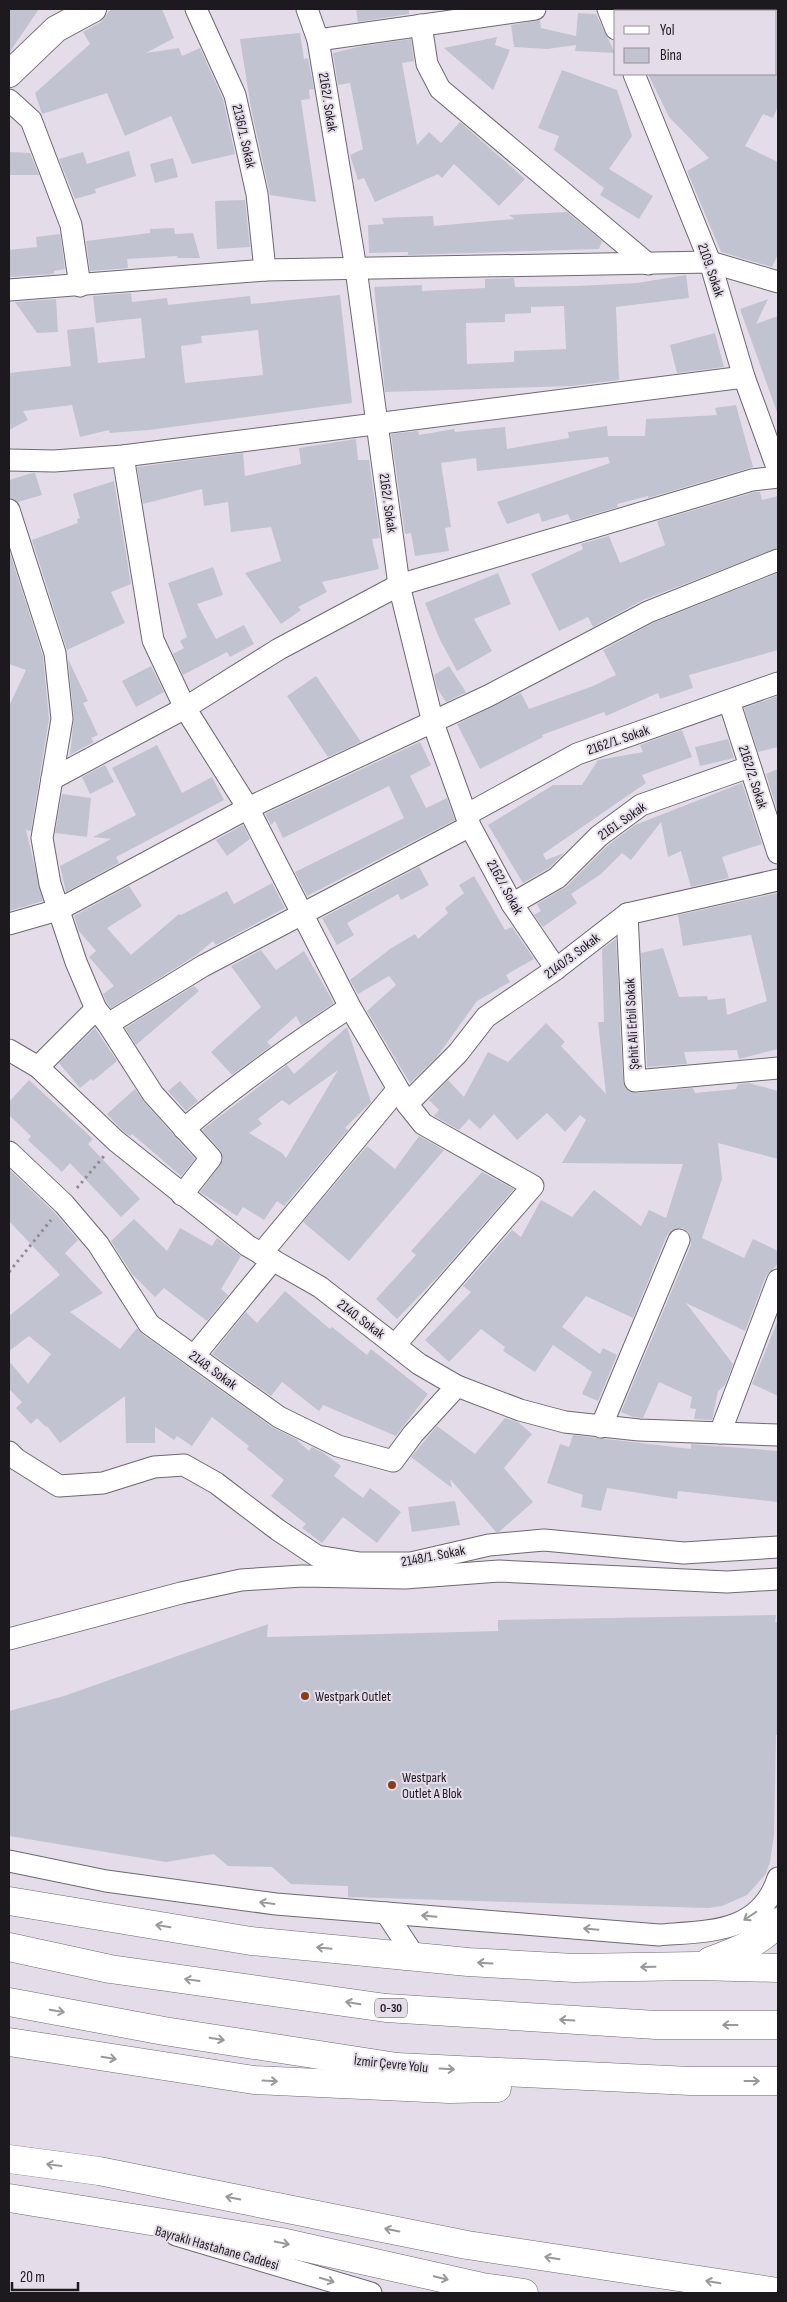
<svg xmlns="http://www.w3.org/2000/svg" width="787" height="2302" font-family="'Sofia Sans Condensed',sans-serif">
<rect width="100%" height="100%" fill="#e5dce9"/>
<!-- building -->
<g fill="#c2c3d0" fill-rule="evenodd">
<polygon points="9,9 39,9 9,53"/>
<polygon points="111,9 162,9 174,38 146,53 179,48 182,56 200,48 223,99 235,154 192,164 171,116 125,136 107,93 42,114 35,93 90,44 83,32 101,22"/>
<polygon points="356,9 409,9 409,14 358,22"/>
<polygon points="578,13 596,14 615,53 575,51 576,45 547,49 514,47 511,25 540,20 541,28 576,36"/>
<polygon points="300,33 304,59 308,58 314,89 309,90 310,99 301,100 316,202 270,195 251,108 240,39"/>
<polygon points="497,37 495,45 510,50 493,90 444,48"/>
<polygon points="411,39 414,61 402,63 417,145 429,132 441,143 460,122 525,179 499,206 454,164 442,178 438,174 375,202 364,178 358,180 350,155 363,149 350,83 338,85 333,53 362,46"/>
<polygon points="562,70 617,90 632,136 609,169 653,196 639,219 600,195 604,188 554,150 559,136 538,128"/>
<polygon points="648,74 778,74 778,106 773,118 763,114 745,146 778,162 778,254 772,267 721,252 687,171 709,158 669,117"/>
<polygon points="129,151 136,176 95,189 96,193 75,199 59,159 83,152 87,164"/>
<polygon points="9,152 30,153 39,175 9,175"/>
<polygon points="173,158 178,177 155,183 150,164"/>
<polygon points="245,200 250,247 217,249 215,201"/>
<polygon points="567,212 602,241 599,249 408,255 408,252 369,253 368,225 384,224 382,218 433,216 434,226 514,219 509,215"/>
<polygon points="174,228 175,234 193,233 200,258 178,258 177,256 127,259 128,268 90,271 86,241 150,233 150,229"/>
<polygon points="60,234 65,269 54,271 54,274 9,277 9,250 37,247 36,237"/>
<path d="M686,275l3,23 -73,9 3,73 -48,6 -186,6 -11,-105 48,-2v6l63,-3v-9l29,-1 1,9 62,-1 60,-3zM564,306l2,43 -52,2v11l-47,2 -1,-41 39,-1v-8l26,-1v-6z"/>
<path d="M131,293l1,9 35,-4 1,7 82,-9 1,8 89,-9 12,108 -203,27 -39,3 -1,-3 -29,7 -8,-32 -49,6 5,9 -19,10v-57l62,-7 -4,-36 27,-3 4,36 47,-5 -4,-40 -45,5 -3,-27zM258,330l5,45 -78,8 -4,-37 21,-3 -1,-7z"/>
<polygon points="56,299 58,332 37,333 15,302"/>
<polygon points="768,299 756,324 778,316 777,412 740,309"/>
<polygon points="715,333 724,367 677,373 670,345"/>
<polygon points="736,405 753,467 648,498 648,496 617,504 618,507 571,521 568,514 542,522 539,513 507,524 497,502 610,463 608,457 477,471 476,458 441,463 451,527 445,528 449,551 415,556 411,533 405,534 391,434 418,431 419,435 454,429 455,432 505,427 507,449 569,438 568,432 607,426 608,436 645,436 646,419 717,415 715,408"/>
<polygon points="356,439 358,460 369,460 380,538 372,539 379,569 322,582 327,592 298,607 301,610 281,624 245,573 281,561 271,527 231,532 228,502 204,506 202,489 143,504 137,467 243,453 245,476 301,464 299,448"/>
<polygon points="32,473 35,473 42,495 18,502 9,498 9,480"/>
<polygon points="114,481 131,584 111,592 125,623 67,650 32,540 78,523 77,519 80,518 73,494"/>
<polygon points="755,492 760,492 762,500 778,496 778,548 643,600 593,627 588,617 559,631 531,574 583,549 581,544 609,536 620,563 665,545 657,521"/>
<polygon points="9,550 43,656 49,719 31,831 26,830 43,901 9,911 9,706 26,670 9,664"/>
<polygon points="213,567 223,595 197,604 216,639 244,625 254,644 230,657 227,652 183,675 173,654 184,648 180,641 187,637 168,583"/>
<polygon points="498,573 511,604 474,619 492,651 457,671 440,640 425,603"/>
<polygon points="778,573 778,650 689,675 693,688 660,699 658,693 606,716 604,712 542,735 543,737 480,769 457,724 521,693 529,709 593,686 616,675 603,650 653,623"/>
<polygon points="68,659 88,701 83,703 98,735 91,738 94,742 70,755 74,718"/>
<polygon points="151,666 164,692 136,707 122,681"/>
<polygon points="449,666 466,692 446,702 437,688 434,675"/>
<polygon points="316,676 361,742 328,757 287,696"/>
<polygon points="778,696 778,747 758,752 744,708"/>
<polygon points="682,730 692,757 642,775 646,783 543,854 546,860 564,853 549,868 523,883 488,825 553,785 582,785 598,760 643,752 640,745"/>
<polygon points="728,739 734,758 700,766 695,747"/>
<polygon points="420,742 431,765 410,776 426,808 447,798 455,820 307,896 295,872 404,818 389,786 283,838 275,821 271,825 265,814"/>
<polygon points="157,745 182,793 212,777 224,800 116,857 119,863 66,892 60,866 111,839 93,837 136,815 112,768"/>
<polygon points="105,765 114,782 90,794 82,777"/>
<polygon points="778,769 778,813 766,774"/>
<polygon points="742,783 762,844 722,857 729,878 691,887 681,851 668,857 661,822 631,860 622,853 601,874 571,894 577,903 543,927 534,915 541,911 537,904 566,887 607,846 635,825"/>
<polygon points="62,794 91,798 87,837 55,833"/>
<polygon points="243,825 250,839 227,856 216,840"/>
<polygon points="419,867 429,885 401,900 398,894 347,923 354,935 337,945 322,918"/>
<polygon points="474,876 505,930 512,927 534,959 506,975 510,982 477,1001 436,1058 410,1083 367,1011 396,985 389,976 358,994 350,980 390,949 415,934 418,939 448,913 445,908 464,893 459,885"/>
<polygon points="272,883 285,908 216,945 213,941 195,956 111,1008 107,1003 103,994 114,986 89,957 96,951 79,931 74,916 129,886 142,906 107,928 131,955 179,914 181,915 227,891 234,904"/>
<polygon points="778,893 778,1049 739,1059 737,1050 684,1052 687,1064 647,1067 641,953 663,948 679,997 707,996 708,1000 725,998 727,1015 767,1001 751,935 683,946 678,915"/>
<polygon points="616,939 623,1082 625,1088 636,1093 693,1088 695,1093 736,1089 738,1084 749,1083 778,1091 778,1159 718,1143 722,1179 702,1238 744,1258 753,1239 778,1251 778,1264 766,1276 745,1331 686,1303 733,1364 725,1385 718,1391 712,1420 694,1419 696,1409 690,1408 692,1397 659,1382 643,1418 633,1417 621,1412 691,1245 689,1233 683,1228 672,1230 667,1235 633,1318 586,1296 562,1327 600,1354 603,1348 617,1355 598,1401 582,1394 592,1372 553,1345 535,1372 503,1351 505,1347 481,1329 449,1362 425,1340 471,1292 463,1286 512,1230 521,1237 541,1200 572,1217 594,1190 641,1226 649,1210 666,1218 683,1164 562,1163 586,1120 580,1115 565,1132 547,1113 517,1140 494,1114 480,1129 469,1119 459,1130 434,1116 439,1110 429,1100 448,1080 464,1097 488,1052 508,1062 546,1023 565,1042 561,1046 606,1094 598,1022 604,1022 602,949"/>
<polygon points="261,950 276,970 304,951 334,1003 301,1025 296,1016 267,1042 271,1046 232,1075 211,1052 261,1007 231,966"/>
<polygon points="194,986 199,991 136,1045 125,1028"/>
<path d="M347,1027l24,75 -26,26 3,2 -64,76 -7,-5 -13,19 -21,-13 -6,9 -37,-24 23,-32 -3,-10 -18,-20 85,-65 7,9zM338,1070l-52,88 -4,-5 -33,-20 13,-9 -4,-5 24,-19 7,5z"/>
<polygon points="95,1028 117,1061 93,1081 91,1079 80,1088 59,1063"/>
<polygon points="29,1080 93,1139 88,1144 140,1199 121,1217 70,1163 62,1172 28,1140 31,1136 9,1115 9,1102"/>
<polygon points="180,1081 198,1101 186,1111 168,1091"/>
<polygon points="135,1089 144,1102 195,1159 181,1176 132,1134 130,1136 124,1132 107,1114"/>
<polygon points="419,1136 444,1150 349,1261 303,1222 367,1146 395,1169"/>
<polygon points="9,1169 55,1213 78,1240 65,1253 103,1293 70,1312 120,1349 137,1328 142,1334 272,1427 296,1439 309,1451 312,1447 322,1452 341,1466 334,1476 363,1498 370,1488 401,1512 377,1543 343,1517 322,1543 302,1528 306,1524 271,1496 284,1480 247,1449 249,1446 212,1417 192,1446 177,1436 174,1440 155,1427 155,1443 126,1443 125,1396 60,1443 47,1426 46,1427 37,1418 31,1424 16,1408 22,1402 9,1389 9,1361 28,1384 51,1354 29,1336 9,1351 9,1316 60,1275 9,1221"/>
<polygon points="482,1172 514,1189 440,1274 397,1319 376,1299 416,1255 411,1251"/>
<polygon points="134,1219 167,1251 180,1228 212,1246 217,1238 241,1256 221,1289 228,1295 207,1321 164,1288 155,1297 132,1274 111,1241"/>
<polygon points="285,1291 330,1329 332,1327 367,1355 371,1349 428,1394 396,1436 323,1405 319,1411 282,1382 271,1396 212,1354 246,1312 257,1323"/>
<polygon points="778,1320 778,1396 752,1384"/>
<polygon points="505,1418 518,1422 532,1434 504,1468 533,1502 499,1532 496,1532 450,1479 452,1488 411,1457 437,1426 475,1454"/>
<polygon points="573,1435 691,1449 691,1444 778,1451 778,1502 678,1491 677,1499 607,1488 601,1511 581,1507 583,1495 547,1483 560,1444 569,1447"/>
<polygon points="455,1501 460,1525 412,1532 408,1507"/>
<polygon points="776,1615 775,1622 778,1622 778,1735 776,1735 774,1835 770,1862 765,1875 747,1895 722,1906 708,1908 348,1897 348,1886 291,1884 272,1867 228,1866 214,1854 166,1862 9,1836 9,1711 64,1696 268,1624 267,1637 498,1631 498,1620"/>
</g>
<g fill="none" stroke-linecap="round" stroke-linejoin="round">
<!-- minor casing -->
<g stroke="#6f6772" stroke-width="23">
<g id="minor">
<polyline points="196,9 235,95 257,194 265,270"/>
<polyline points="307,9 318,40 356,269 399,585 433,723 470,826 512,904 556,969"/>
<polyline points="608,9 616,29"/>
<polyline points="421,25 427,64 440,89 648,264"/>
<polyline points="318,40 535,9"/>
<polyline points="634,74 710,262 744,377 778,470"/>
<polyline points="9,100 31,120 71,225 80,286"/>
<polyline points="9,290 265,270 710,262 778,282"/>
<polyline points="9,460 54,461 123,456 744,377"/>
<polyline points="9,510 55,653 62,719 42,838 50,884 76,962 96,1009 108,1024 153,1094 211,1158 182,1195"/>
<polyline points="729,701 778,853"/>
<polyline points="52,779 185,708 153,640 123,456"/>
<polyline points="466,815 577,754 778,683"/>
<polyline points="512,904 557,878 599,836 641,805 749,767"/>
<polyline points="627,914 635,1081 778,1068"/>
<polyline points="9,924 58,910 248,808 488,696 648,612 778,560"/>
<polyline points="108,1024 203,966 470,826"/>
<polyline points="9,1050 38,1067 116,1141 248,1246 320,1287 419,1364 457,1386 520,1410 565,1422 639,1430 778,1435"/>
<polyline points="38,1067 96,1009"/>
<polyline points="407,1104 458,1053 486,1017 556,969 627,914 778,880"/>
<path d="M184,1129c53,-45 108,-84 166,-122"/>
<polyline points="9,1152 64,1204 98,1244 149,1324 279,1417 338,1446 393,1461 413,1434 457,1386"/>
<polyline points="261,1254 397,1090"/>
<polyline points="395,1345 533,1186 423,1124 407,1104 350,1007 248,808 185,708 279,649 399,585 752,480 778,477"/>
<polyline points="194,1356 273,1260"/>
<polyline points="601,1427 679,1240"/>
<polyline points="720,1433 778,1280"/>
<polyline points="9,1452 16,1459 59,1486 103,1483 154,1467 184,1465 216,1483 278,1530 317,1556 360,1563 411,1563 489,1545 544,1540 684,1553 778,1547"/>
<polyline points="9,1639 181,1593 241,1580 302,1576 405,1578 499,1571 727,1582 778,1579"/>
<path d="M9,1861l97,20 170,23 383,31c49,-4 101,-1 119,-57"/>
<polyline points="386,1913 415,1957"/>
<polyline points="176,2235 371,2293"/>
</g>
</g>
<!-- major casing -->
<g stroke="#6f6772" stroke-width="28">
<polyline id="major" points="9,74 56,29 93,9"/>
</g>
<!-- highway casing -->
<g stroke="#6f6772" stroke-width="29">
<g id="highway">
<polyline points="9,1901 251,1941 468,1962 574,1968 696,1966 778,1968"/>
<polyline points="9,1947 110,1969 386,2008 656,2025 778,2025"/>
<path d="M710,1961c25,-9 50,-18 68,-39"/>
<polyline points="9,2002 164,2031 397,2067 690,2081 778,2081"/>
<polyline points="9,2042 254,2080 449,2089 497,2088"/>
<polyline points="9,2159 99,2171 467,2245 778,2292"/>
<polyline points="9,2198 281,2242 482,2287 524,2293"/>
</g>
</g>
<!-- path -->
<g stroke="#918b95" stroke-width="3" stroke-dasharray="2.5 4" stroke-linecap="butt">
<polyline points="77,1188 104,1156"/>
<polyline points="9,1272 51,1220"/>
</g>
<!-- minor -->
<use href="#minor" stroke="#fff" stroke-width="21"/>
<!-- major -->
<use href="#major" stroke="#fff" stroke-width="26"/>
<!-- highway -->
<use href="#highway" stroke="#fff" stroke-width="28"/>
</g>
<!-- one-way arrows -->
<defs><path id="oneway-shaft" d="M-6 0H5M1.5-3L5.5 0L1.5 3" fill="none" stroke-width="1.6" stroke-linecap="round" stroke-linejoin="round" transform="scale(1.25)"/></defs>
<g stroke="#99989a">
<use href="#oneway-shaft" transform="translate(267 1903) rotate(-172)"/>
<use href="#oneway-shaft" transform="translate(429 1916) rotate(-175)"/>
<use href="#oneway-shaft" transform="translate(750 1916) rotate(146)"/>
<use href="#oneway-shaft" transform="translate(163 1926) rotate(-171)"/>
<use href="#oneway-shaft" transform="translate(591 1929) rotate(-175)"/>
<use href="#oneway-shaft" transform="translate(324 1948) rotate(-174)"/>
<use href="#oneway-shaft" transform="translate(485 1963) rotate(-177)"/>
<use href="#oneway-shaft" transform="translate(648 1967) rotate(179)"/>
<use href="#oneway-shaft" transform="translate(192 1980) rotate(-172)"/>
<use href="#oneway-shaft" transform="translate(353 2003) rotate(-171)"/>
<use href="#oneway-shaft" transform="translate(57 2011) rotate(10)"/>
<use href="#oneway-shaft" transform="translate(567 2020) rotate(-177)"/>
<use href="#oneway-shaft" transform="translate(730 2025) rotate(180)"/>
<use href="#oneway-shaft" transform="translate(217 2039) rotate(9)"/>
<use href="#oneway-shaft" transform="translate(109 2058) rotate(9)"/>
<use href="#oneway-shaft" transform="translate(447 2069) rotate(3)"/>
<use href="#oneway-shaft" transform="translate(270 2081) rotate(3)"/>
<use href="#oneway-shaft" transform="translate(752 2081)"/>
<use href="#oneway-shaft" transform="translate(54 2165) rotate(-172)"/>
<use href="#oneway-shaft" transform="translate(233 2198) rotate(-169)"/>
<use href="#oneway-shaft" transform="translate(392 2230) rotate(-169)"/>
<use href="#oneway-shaft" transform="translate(282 2243) rotate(11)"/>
<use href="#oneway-shaft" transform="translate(552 2258) rotate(-171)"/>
<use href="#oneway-shaft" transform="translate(441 2278) rotate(13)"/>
<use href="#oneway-shaft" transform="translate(327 2280) rotate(17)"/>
<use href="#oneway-shaft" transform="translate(713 2282) rotate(-171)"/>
</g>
<!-- markers -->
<g fill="#87401e" stroke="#e5dce9" stroke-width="2">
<circle cx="305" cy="1696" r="5"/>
<circle cx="392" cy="1785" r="5"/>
</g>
<g text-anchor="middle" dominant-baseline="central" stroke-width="4" stroke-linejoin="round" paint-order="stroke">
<!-- shield labels -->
<rect fill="#e5dce9" stroke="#59545c" stroke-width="1" x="375" y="1998.5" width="32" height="19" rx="4"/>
<g font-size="12" font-weight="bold" fill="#1d1a1f">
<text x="391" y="2008">O-30</text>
</g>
<!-- street labels -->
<g font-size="14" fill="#1d1a1f" stroke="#e5dce9">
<text transform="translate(328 102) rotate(81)">2162/. Sokak</text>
<text transform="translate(244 136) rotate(77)">2136/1. Sokak</text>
<text transform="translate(711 270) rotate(71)">2109. Sokak</text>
<text transform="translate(388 503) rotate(82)">2162/. Sokak</text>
<text transform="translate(618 740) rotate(-19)">2162/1. Sokak</text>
<text transform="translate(753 777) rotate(72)">2162/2. Sokak</text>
<text transform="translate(622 821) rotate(-35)">2161. Sokak</text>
<text transform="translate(505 887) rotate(61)">2162/. Sokak</text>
<text transform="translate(572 956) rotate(-37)">2140/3. Sokak</text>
<text transform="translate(632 1024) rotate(-93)">Şehit Ali Erbil Sokak</text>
<text transform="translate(361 1319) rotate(37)">2140. Sokak</text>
<text transform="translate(213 1370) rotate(36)">2148. Sokak</text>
<text transform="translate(433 1556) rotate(-11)">2148/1. Sokak</text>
<text transform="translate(391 2064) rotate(6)">İzmir Çevre Yolu</text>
<text transform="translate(217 2248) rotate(16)">Bayraklı Hastahane Caddesi</text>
</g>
<!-- poi labels -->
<g font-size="14" fill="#1d1a1f" stroke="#e5dce9" text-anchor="start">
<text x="315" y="1696">Westpark Outlet</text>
<text x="402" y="1777">Westpark<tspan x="402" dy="16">Outlet A Blok</tspan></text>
</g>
</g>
<!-- border -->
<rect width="787" height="2302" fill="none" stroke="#1d1a1f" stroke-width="20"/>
<!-- legend -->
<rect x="614" y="10" width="162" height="65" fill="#e5dce9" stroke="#958e98"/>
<rect x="624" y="26" width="25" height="8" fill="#ffffff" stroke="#958e98"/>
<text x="660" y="35" font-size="15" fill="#1d1a1f">Yol</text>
<rect x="624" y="48" width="25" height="15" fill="#c2c3d0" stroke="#958e98"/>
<text x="660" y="60" font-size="15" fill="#1d1a1f">Bina</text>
<!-- scale -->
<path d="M12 2282v8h66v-8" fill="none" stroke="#1d1a1f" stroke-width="2.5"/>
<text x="20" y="2282" font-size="15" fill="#1d1a1f" stroke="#e5dce9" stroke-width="4" paint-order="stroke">20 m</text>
</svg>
